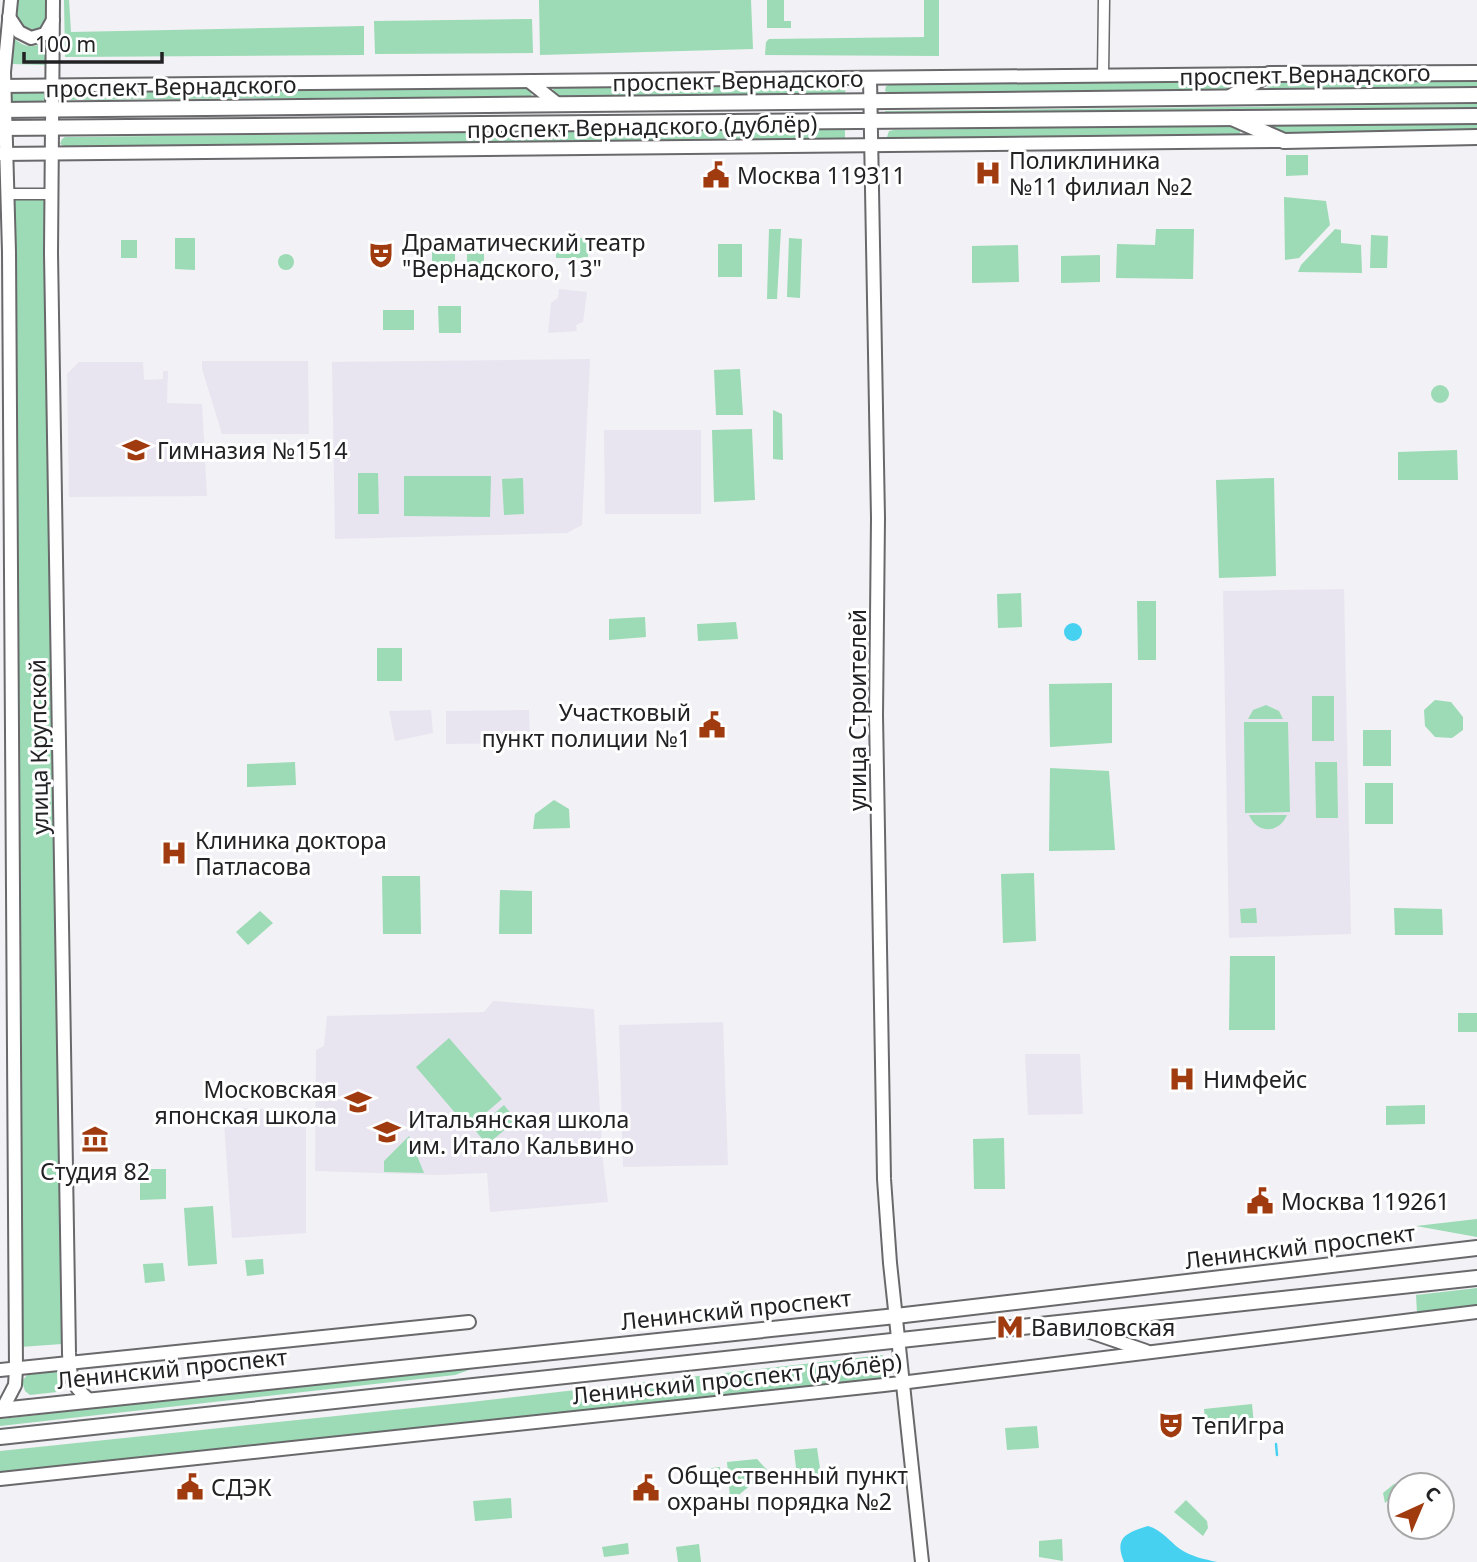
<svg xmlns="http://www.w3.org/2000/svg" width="1477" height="1562" font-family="'Noto Sans',sans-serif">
<rect width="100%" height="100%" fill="#f2f1f5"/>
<!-- built -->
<g fill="#e9e5f0">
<polygon points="559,289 587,292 583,322 576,325 577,331 548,333 551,303 558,298"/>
<polygon points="590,359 582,525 567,533 335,539 332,362"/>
<polygon points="202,361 308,361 309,434 222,434 202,369"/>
<polygon points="79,362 143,362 144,380 163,379 163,371 168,371 167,403 202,404 207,496 69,497 67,374"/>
<polygon points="604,430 701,430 701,514 605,514"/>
<polygon points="1344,589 1351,934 1229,938 1223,591"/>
<polygon points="431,710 433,733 395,741 389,711"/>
<polygon points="529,710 530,743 446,744 446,711"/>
<polygon points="493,1001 594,1009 603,1162 608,1202 490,1212 487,1173 437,1175 315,1171 316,1050 324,1046 327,1016 484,1012"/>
<polygon points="723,1022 728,1165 623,1167 619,1025"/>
<polygon points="1025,1054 1080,1054 1083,1114 1028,1115"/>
<polygon points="223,1108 306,1110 306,1233 232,1238"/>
</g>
<!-- green -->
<g fill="#9cdbb5">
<path d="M17,0h30c0,16 1,27 -16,33l-15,-10z"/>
<polygon points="64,0 69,0 71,32 364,26 364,55 65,57"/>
<polygon points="539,0 751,0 753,49 540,55"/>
<polygon points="767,0 784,0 784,21 791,21 791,28 767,28"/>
<polygon points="924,0 939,0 939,56 765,55 766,42 769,39 924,37"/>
<polygon points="532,19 533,53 375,54 374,21"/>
<path d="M15,39c9,9 22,10 31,0l1,26 -35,-1z"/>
<polygon points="1241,80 1241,86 1229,89 890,94 885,91 886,86 891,84"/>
<polygon points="1477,80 1477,87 1271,88 1266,87 1273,83 1298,82"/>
<polygon points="846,85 845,94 555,96 551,92 555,87"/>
<polygon points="528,88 533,90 531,96 67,100 60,96 67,92"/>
<polygon points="42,92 48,96 43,101 12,101 10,97 12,93"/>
<polygon points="1477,104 1477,108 885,115 885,111"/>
<polygon points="1477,123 1477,133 1283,135 1266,126"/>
<polygon points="1240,125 1240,134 893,140 887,137 889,131 894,130"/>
<polygon points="845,129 845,139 66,147 60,144 62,139 65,137"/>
<polygon points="1286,155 1308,155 1308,175 1286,176"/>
<polygon points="48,197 62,1344 20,1347 11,198"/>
<polygon points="1284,197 1326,201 1330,225 1299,258 1285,260"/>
<polygon points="769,229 781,229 777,299 767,299"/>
<polygon points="1156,229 1194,229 1193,279 1116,278 1117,244 1155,245"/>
<polygon points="1335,229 1341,230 1341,243 1361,245 1362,273 1298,272 1301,265"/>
<polygon points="1371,235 1388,236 1387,268 1370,268"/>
<polygon points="175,238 195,238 195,270 175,269"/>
<rect x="556" y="238" width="32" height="20"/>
<polygon points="789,238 802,239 800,298 787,297"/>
<rect x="121" y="240" width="16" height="18"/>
<rect x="718" y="244" width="24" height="33"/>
<polygon points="1018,245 1019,282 972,283 972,246"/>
<rect x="432" y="250" width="23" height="28"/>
<polygon points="467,252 484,252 484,273 467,274"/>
<circle cx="286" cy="262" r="8"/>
<polygon points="1100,255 1100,282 1061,283 1061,256"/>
<polygon points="438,306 461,306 461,333 439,333"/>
<rect x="383" y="310" width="31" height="20"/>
<polygon points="740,369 743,415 716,415 714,370"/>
<circle cx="1440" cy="394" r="9"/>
<polygon points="773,410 782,414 783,460 773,459"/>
<polygon points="752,429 755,500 714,502 712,430"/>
<polygon points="1457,450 1458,480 1398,480 1398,452"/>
<polygon points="358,473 378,473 379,514 358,514"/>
<polygon points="404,476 491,476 490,517 404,516"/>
<polygon points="523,478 524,514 504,515 502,479"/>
<polygon points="1274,478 1276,576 1219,578 1216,480"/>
<polygon points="1021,593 1022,627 998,628 997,594"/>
<polygon points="1137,601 1156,601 1156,660 1138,660"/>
<polygon points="645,617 646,637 609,640 609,619"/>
<polygon points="736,622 738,639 698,641 697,624"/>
<rect x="377" y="648" width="25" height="33"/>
<polygon points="1112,683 1112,743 1050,747 1049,684"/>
<rect x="1312" y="696" width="22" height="45"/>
<polygon points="1435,700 1451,702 1463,717 1463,730 1452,738 1435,737 1425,726 1424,710"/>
<polygon points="1266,705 1279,711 1283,719 1248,719 1253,710"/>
<polygon points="1244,722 1288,722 1290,812 1245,813"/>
<rect x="1363" y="730" width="28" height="36"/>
<polygon points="295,762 296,785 247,787 247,764"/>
<polygon points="1315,762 1337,762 1338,818 1316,818"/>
<polygon points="1050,768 1109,771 1115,850 1049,851"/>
<rect x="1365" y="783" width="28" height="41"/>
<polygon points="554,800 569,809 570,828 533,829 535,814"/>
<path d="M1249,815h38c-8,19 -30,19 -38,0z"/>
<polygon points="1034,873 1036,941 1003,943 1001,874"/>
<polygon points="382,876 420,876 421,934 383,934"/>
<polygon points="500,890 532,891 532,934 499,934"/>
<polygon points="1256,908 1257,923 1241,923 1240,909"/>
<polygon points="1394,908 1442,909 1443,935 1395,935"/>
<polygon points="260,911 273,923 248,945 236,932"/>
<polygon points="1230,956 1275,956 1275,1030 1229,1030"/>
<rect x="1458" y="1013" width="19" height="19"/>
<polygon points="449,1038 502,1099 468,1128 416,1067"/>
<polygon points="504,1105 516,1120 487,1145 475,1130"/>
<polygon points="1425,1105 1425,1124 1386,1125 1386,1106"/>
<polygon points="409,1136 424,1173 384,1172 384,1161"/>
<polygon points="1004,1138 1005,1189 974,1189 973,1139"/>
<polygon points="140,1169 166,1169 166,1199 140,1200"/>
<polygon points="213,1206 217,1264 188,1266 184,1208"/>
<polygon points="1477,1219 1477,1237 1416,1226"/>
<polygon points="263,1259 264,1274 247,1276 245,1260"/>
<polygon points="163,1263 165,1281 145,1283 143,1264"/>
<polygon points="1477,1288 1477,1307 1417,1313 1416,1295"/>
<polygon points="883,1355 887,1380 0,1475 0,1451 471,1402"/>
<polygon points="480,1366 455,1375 0,1426 0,1419"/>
<polygon points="56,1371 62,1376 62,1386 57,1392 30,1395 25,1391 22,1381 27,1375"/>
<polygon points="1252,1404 1254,1425 1206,1430 1204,1409"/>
<polygon points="1037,1426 1039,1448 1007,1450 1005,1428"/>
<polygon points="817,1448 822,1482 798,1485 794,1450"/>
<polygon points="757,1459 768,1471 735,1498 730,1498 727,1462"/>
<polygon points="720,1467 721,1481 706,1483 704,1469"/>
<polygon points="1408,1483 1400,1485 1400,1501 1390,1499 1385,1503 1383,1493 1394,1484"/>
<polygon points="511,1498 512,1518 475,1521 473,1501"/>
<polygon points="1186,1500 1207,1521 1208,1528 1203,1536 1174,1512"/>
<polygon points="1062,1539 1063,1561 1039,1557 1039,1541"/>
<polygon points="628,1543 629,1554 604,1557 602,1547"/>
<polygon points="699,1544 701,1562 678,1562 676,1547"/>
</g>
<!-- water -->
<g fill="#47d1f1">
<circle cx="1073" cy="632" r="9"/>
<path d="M1148,1526c14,4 21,15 32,23 12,8 24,10 37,13h-93c-10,-25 2,-29 24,-36z"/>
</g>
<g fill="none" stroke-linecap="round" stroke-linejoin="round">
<!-- stream -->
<polyline stroke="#47d1f1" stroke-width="2.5" points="1276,1444 1277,1455"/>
<!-- minor casing -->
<g stroke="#69686b" stroke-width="13">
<g id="minor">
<polyline points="1103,76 1104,0"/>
<polyline points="7,194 51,194"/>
</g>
</g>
<!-- tertiary casing -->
<g stroke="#69686b" stroke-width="16">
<g id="tertiary">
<path d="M53,0l-2,253 18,1100c1,24 1,30 19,46"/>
<polyline points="9,17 19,32 31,38 45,34 53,20"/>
<polyline points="870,79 878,518 876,715 884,1179 890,1263 922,1562"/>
<polyline points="530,82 559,105"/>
<polyline points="0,86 1269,74"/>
<polyline points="0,154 1280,141"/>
<polyline points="1064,1323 1146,1351"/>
<polyline points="0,1370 469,1322"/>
<polyline points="2,1410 15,1385 16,1369 9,252 4,72 11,0"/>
<polyline points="0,1479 884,1385 1477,1312"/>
</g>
</g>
<!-- secondary casing -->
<g stroke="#69686b" stroke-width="18">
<g id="secondary">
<polyline points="1230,97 1269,74 1477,73"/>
<polyline points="1232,118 1284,141 1477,137"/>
</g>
</g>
<!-- primary casing -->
<g stroke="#69686b" stroke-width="18">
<g id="primary">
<polyline points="0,110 1477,95"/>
<polyline points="0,128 1477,116"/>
<polyline points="0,1410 896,1316 1477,1248"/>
<polyline points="0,1437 1477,1278"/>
</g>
</g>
<!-- minor -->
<use href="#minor" stroke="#fff" stroke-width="10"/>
<!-- tertiary -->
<use href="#tertiary" stroke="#fff" stroke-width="12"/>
<!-- secondary -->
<use href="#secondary" stroke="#fff" stroke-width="14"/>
<!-- primary -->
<use href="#primary" stroke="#fff" stroke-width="14"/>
</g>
<!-- icons -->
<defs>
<g id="hospital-bare" transform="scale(2.1)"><path d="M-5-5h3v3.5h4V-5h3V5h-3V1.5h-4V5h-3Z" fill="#a03a0f" stroke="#fff" stroke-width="2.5" paint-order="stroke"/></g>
<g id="civic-bare" transform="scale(2.1)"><path d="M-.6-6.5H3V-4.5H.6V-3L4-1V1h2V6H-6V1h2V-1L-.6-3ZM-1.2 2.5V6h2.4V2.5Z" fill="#a03a0f" stroke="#fff" stroke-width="2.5" paint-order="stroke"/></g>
<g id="theatre-bare" transform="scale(2.1)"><path d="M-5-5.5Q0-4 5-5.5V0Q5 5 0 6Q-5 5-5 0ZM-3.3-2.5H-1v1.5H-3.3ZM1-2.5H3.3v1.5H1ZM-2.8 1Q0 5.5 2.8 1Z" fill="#a03a0f" stroke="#fff" stroke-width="2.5" paint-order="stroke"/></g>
<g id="school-bare" transform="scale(2.1)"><path d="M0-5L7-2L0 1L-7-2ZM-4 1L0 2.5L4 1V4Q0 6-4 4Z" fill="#a03a0f" stroke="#fff" stroke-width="2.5" paint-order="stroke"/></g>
<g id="museum-bare" transform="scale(2.1)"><path d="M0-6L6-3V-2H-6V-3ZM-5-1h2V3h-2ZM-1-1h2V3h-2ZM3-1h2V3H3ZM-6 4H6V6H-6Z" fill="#a03a0f" stroke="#fff" stroke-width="2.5" paint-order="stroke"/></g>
<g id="metro-bare" transform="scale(2.1)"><path d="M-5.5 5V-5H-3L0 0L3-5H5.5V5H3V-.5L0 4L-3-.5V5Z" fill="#a03a0f" stroke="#fff" stroke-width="2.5" paint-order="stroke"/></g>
</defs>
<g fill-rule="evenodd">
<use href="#hospital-bare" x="988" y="173"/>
<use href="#civic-bare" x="716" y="175"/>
<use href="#theatre-bare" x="381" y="255"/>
<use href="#school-bare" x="136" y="450"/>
<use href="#civic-bare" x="712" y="725"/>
<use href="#hospital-bare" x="174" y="853"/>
<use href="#hospital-bare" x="1182" y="1079"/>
<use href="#school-bare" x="358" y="1102"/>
<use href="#school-bare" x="387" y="1132"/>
<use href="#museum-bare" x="95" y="1139"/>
<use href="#civic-bare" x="1260" y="1201"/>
<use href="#metro-bare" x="1010" y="1327"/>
<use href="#theatre-bare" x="1171" y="1425"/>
<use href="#civic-bare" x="190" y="1487"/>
<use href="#civic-bare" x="646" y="1488"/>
</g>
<g text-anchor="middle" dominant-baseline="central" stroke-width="6" stroke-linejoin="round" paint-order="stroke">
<!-- street labels -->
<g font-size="23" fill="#222123" stroke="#fff">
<text transform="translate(1305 74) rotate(-1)">проспект Вернадского</text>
<text transform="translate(738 80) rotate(-1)">проспект Вернадского</text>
<text transform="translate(171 86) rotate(-1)">проспект Вернадского</text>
<text transform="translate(642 126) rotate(-1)">проспект Вернадского (дублёр)</text>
<text transform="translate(857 710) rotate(-90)">улица Строителей</text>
<text transform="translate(38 747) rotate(-91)">улица Крупской</text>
<text transform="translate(1300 1246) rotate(-7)">Ленинский проспект</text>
<text transform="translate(736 1309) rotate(-6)">Ленинский проспект</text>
<text transform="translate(172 1368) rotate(-6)">Ленинский проспект</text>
<text transform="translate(737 1378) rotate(-6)">Ленинский проспект (дублёр)</text>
</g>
<!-- poi labels -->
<g font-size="23" fill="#222123" stroke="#fff" text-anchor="start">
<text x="1009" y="160">Поликлиника<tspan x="1009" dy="26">№11 филиал №2</tspan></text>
<text x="737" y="175">Москва 119311</text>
<text x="402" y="242">Драматический театр<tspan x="402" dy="26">"Вернадского, 13"</tspan></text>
<text x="157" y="450">Гимназия №1514</text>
<text x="691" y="712" text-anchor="end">Участковый<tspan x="691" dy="26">пункт полиции №1</tspan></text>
<text x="195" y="840">Клиника доктора<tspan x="195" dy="26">Патласова</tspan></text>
<text x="1203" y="1079">Нимфейс</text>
<text x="337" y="1089" text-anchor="end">Московская<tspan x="337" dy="26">японская школа</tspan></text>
<text x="408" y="1119">Итальянская школа<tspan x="408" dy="26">им. Итало Кальвино</tspan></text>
<text x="95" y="1171" text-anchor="middle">Студия 82</text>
<text x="1281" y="1201">Москва 119261</text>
<text x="1031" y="1327">Вавиловская</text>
<text x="1192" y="1425">ТепИгра</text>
<text x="667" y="1475">Общественный пункт<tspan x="667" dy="26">охраны порядка №2</tspan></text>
<text x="211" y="1487">СДЭК</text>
</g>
</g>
<!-- north arrow -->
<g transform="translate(1421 1506) rotate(44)"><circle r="33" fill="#ffffff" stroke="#a7a6a7" stroke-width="2"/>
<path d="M0-5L12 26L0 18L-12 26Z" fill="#a03a0f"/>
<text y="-10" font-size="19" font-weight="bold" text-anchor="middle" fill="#222123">С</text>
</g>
<!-- scale -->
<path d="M24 52v10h138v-10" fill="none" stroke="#222123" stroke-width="3.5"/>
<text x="35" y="52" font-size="21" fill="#222123" stroke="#ffffff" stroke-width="5" paint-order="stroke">100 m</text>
</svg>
